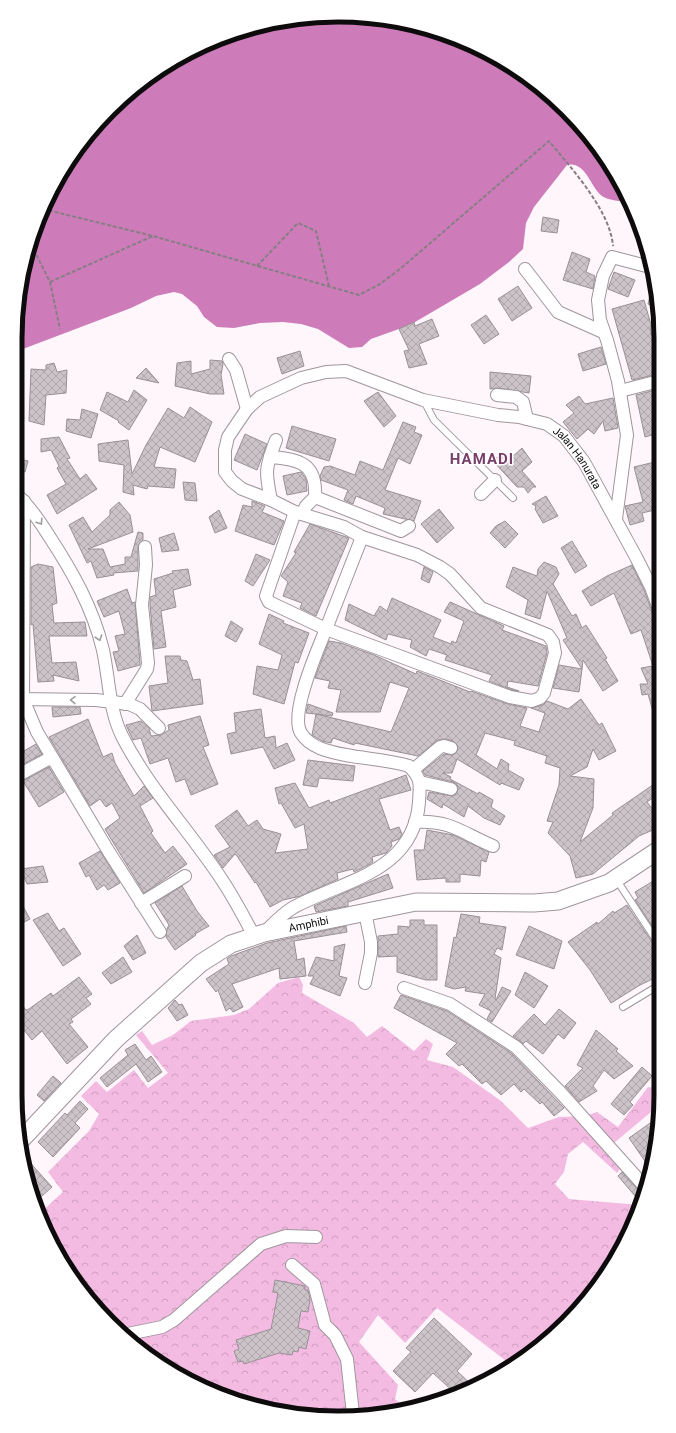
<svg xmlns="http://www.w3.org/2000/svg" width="676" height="1433" font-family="Roboto,sans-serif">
<defs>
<pattern id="forest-crowns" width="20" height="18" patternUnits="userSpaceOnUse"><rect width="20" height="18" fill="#f3bbe2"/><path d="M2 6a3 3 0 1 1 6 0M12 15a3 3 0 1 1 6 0" fill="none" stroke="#cf9fc1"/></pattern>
<pattern id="building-cross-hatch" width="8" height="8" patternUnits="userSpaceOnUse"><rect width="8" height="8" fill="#ccc3c9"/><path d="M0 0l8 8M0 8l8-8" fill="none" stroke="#aea6ab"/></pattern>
</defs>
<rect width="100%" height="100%" fill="#fff6fc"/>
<!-- forest -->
<polygon fill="url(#forest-crowns)" points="299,977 303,985 302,993 354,1023 367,1037 382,1026 414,1051 426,1039 433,1044 427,1060 453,1067 501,1101 528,1128 559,1117 585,1116 597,1112 618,1127 648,1087 661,1089 659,1120 651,1112 608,1148 622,1166 617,1173 583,1142 568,1154 564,1172 555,1184 569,1199 640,1205 636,1219 606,1275 567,1323 510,1364 437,1308 405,1343 378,1315 359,1342 398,1385 395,1399 406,1408 380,1415 275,1412 176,1375 125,1338 82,1292 66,1263 68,1257 56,1236 53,1238 40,1213 63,1192 48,1172 89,1131 99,1114 81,1096 96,1081 107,1092 134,1070 148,1088 168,1073 136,1035 142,1031 152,1045 173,1035 191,1021 234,1015 249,1009 278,983"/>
<!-- water -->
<path fill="#ce7cb9" d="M338,15l63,6 61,19 72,42 60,59 35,61c-9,-1 -19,-1 -27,-6 -12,-9 -16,-35 -35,-31l-33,42 -8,16 -3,26 -14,13 -29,22 -70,41 -39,14 -9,8 -13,1 -31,-19 -17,-5 -18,-2 -23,1 -26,5 -17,-1 -13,-10 -7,-11 -15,-12 -8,-2 -18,4 -25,12 -116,44c0,-23 1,-56 7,-78 25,-106 92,-191 192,-234 39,-17 82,-21 124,-25z"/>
<!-- building -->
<g fill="url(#building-cross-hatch)" stroke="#999096">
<polygon points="543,217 559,220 557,233 541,231"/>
<polygon points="572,252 590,259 586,272 595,276 593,289 563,280"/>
<polygon points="614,272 635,280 628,297 608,289"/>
<polygon points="654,279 658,296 658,308 648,304"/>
<polygon points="518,286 532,308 512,321 498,299"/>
<polygon points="644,300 651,325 651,335 655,340 658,352 658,374 632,380 612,309"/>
<polygon points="486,315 499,334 484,344 471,325"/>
<polygon points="432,319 439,336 419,344 427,364 409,368 404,351 409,350 399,329 414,322 415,326"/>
<polygon points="601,347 606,364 583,371 578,354"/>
<polygon points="300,351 304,366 282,374 277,358"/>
<polygon points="210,360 222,361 223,364 221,375 224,394 210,394 175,386 177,363 191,361 191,374 210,369"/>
<polygon points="54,363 57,372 67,370 66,393 46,395 44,425 29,421 31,369 46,370 46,365"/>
<polygon points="146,368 159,383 136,378"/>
<polygon points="490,372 531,376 529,393 498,388 490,389"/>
<polygon points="659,389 659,433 645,437 636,395"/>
<polygon points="134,390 147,400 129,430 118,422 119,421 100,410 107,392 128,402"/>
<polygon points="378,392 396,416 384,427 364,401"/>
<polygon points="579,396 585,404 613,398 618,428 605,431 603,421 594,434 588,429 577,439 563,422 574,413 566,405"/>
<polygon points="190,407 212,422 195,462 160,447 154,467 176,469 174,488 148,486 147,489 133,485 134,495 123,492 124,465 99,461 98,444 128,440 132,474 146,445 168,408 184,418"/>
<polygon points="82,409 98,414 91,438 66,431 67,419 80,420"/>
<polygon points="403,422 416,427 414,432 422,435 410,464 398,458 385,490 421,501 414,521 383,514 385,508 356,496 353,504 344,500 348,490 321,480 320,476 324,467 330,466 355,475 360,461 383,470"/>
<polygon points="292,426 336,439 329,461 286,448"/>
<polygon points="245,434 267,444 257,470 234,460"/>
<polygon points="59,437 70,458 67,459 80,479 86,474 97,489 57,514 47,495 66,484 57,468 59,466 51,450 41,452 41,439"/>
<polygon points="522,448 532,462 522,471 536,487 533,487 528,493 524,487 517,487 493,461 500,455 510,459"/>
<polygon points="16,458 28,461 25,472 15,469"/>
<polygon points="659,461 659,509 642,513 644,521 630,525 625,506 643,502 634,467"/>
<polygon points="301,472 306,479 307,491 287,495 283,476"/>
<polygon points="183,482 195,483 197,501 185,500"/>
<polygon points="546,496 558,516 543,523 535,509 536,506 532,504"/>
<polygon points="252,501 265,506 262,512 284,521 274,545 235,531 243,505 252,507"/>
<polygon points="119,502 130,515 133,532 88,549 103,549 110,567 125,564 125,557 131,557 138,532 143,533 143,540 138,547 138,571 113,573 114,575 97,578 91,561 87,563 69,525 83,517 92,532 110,515 110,510"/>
<polygon points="439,509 454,528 437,543 421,524"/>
<polygon points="219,510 227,528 215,533 209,517"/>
<polygon points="505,521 518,534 505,548 490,533 496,526"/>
<polygon points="310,524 349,538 316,616 300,608 302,603 283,596 288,582 281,576 296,553 294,552"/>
<polygon points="174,533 179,550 162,552 159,538"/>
<polygon points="572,541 587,566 575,573 561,548"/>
<polygon points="256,554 270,560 253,586 245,581"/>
<polygon points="544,562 556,567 559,574 553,584 572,616 576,614 582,628 586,625 607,658 605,659 618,681 603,691 583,660 582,669 563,640 567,638 547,591 540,619 525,614 528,600 506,587 513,567 537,576 538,569"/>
<polygon points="38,564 53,567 57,603 52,605 54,623 85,622 87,636 49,636 52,663 76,662 79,681 53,675 54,681 38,682 33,624 31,625 31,567"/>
<polygon points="632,565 644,590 652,612 659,616 660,725 657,726 648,694 642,695 640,684 648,684 641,668 653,666 641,630 631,634 614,593 591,606 582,591 607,576"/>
<polygon points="424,567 433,572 429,583 421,579"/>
<polygon points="188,569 191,585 173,590 176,607 161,611 166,647 154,649 150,605 150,597 156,595 154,579 173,573 172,571"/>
<polygon points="127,589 132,603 135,602 140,663 140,665 118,671 113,652 119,651 115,636 125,634 119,611 104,617 97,601"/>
<polygon points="392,598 441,620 433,637 451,644 452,641 456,643 464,621 444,612 450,602 504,626 502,630 546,646 547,653 538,686 508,681 507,687 519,691 512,690 489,681 492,675 445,660 447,655 429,649 426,656 410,647 412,640 388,634 386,640 345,620 349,604 374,616 380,606 387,611"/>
<polygon points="269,614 284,621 283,623 309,633 298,663 295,662 284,704 253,694 257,666 278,670 282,655 259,644"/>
<polygon points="231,621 243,629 236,642 225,636"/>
<polygon points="329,641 341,643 374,655 416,674 417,671 470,692 471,691 508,704 527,708 520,726 539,732 545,713 531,708 543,705 547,701 568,709 581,699 599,725 602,723 616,751 599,760 593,749 587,767 570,776 594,779 593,808 580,842 613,815 612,813 660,780 660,793 647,802 660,819 652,825 655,829 639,836 593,874 576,878 570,856 548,833 553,822 547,821 559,785 560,768 545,763 547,756 514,745 515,741 485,733 476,755 497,769 501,759 509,764 508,770 524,779 519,790 501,783 500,785 457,759 452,773 443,773 451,777 450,779 478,794 479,792 493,800 491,807 505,816 500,825 484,818 468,806 464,817 443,804 442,808 427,799 429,792 453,796 457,794 458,786 453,782 425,775 423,771 444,754 452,755 456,753 458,746 453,741 446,739 438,740 418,756 355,743 354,745 333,738 331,743 322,741 312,735 316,714 306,713 308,704 333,713 332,716 316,714 391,732 409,688 390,682 380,712 336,712 341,690 328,688 330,681 315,678"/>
<polygon points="165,656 180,656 181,660 187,661 193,680 200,679 203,704 152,711 149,686 168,683"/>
<polygon points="559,665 582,669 579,692 553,688"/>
<polygon points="52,707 80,707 81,714 53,717"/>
<polygon points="261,709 265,738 275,736 276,748 287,743 295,760 274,769 263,747 231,754 227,734 236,732 234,713"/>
<polygon points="15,711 20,712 24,737 15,738"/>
<polygon points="200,716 209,745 203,747 218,784 191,795 185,779 176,782 168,758 150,764 141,738 133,740 126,725 141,721 149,728 151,736 161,735 169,730 168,725"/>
<polygon points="88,719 103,757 112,753 115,763 134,796 144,786 153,798 140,806 153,831 151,833 165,853 173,846 187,864 144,893 105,829 120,818 112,803 106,807 100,799 90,806 49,737"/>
<polygon points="36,744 42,754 18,767 15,756"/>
<polygon points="308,760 355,766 353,781 319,778 317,787 303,785"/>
<polygon points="49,767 64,792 39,807 23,781"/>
<polygon points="406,775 411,790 379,799 390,830 399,827 402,834 399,839 391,842 392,846 386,853 372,857 373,862 370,864 354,872 353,869 337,873 338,879 301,896 283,900 270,907 256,882 255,883 237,856 235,854 223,868 214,855 230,847 215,826 237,810 248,826 257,820 263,829 281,834 275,853 308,849 304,824 295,828 281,803 279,804 275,788 295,783 309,808 329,800 330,803"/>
<polygon points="427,830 453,835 489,852 486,862 481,860 480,876 460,874 460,882 446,882 446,878 417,880 414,850 424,850"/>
<polygon points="100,851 120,883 108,890 104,885 97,890 89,875 86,877 79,863"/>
<polygon points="43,866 48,882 27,884 21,869"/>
<polygon points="388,874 393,888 348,902 348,906 316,912 314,906"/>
<polygon points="660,877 660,938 635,900 638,898 635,892"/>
<polygon points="182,886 197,911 209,926 195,934 196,935 175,950 166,937 167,929 169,925 155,903"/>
<polygon points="15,891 30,919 15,927"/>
<polygon points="627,905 656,948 660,950 661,975 640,985 611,1003 590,970 568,942 597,922 598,924 613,911 614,913"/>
<polygon points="48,913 59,931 64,928 81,954 63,966 33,920"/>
<polygon points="461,914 480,917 479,923 506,927 502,950 497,948 494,954 501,958 495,999 496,1000 502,987 511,991 492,1022 487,1019 491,1011 479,1005 485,994 465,991 466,987 454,989 445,986 454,937 456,938"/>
<polygon points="410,920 424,920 424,925 437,925 437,980 426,980 397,972 397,956 378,957 378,936 398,934 398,926 410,927"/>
<polygon points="346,926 347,932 294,941 297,960 304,958 306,976 280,979 279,968 232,984 243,1007 233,1012 230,1008 226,1011 218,990 216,992 206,979 229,964 227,959 231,956 267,943"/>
<polygon points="529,926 562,941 554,969 516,955"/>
<polygon points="137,935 146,953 133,960 124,946"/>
<polygon points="345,944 339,976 347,978 340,996 310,984 314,976 308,976 316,957 334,961 334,947"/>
<polygon points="123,957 132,972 111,984 102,973"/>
<polygon points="525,972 548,986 534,1008 515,995"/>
<polygon points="79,977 92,994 86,998 91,1004 71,1019 73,1022 69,1024 88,1047 67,1064 42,1031 32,1040 24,1030 15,1038 15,997 26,1010 29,1009 51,993 53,996"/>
<polygon points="401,995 447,1011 511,1053 564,1108 554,1116 542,1102 540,1104 524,1089 521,1092 514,1084 501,1095 486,1081 482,1084 462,1064 459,1066 446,1054 457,1043 394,1008"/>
<polygon points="175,1000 179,1005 182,1004 188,1015 177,1021 168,1008"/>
<polygon points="559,1009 576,1023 564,1039 558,1034 543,1054 526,1041 523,1044 513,1036 534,1014 545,1025"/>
<polygon points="596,1030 618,1049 616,1051 633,1066 614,1079 604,1070 593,1086 597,1091 579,1102 565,1086 583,1068 577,1065"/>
<polygon points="135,1044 146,1060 151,1056 162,1072 148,1082 136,1064 107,1087 100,1078 128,1055 125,1050"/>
<polygon points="642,1067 652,1076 630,1102 633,1105 624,1115 611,1104"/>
<polygon points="53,1076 61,1083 44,1101 37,1095"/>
<polygon points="80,1101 88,1109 75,1123 80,1128 53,1157 38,1142 65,1113 67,1115"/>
<polygon points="653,1121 658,1127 655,1158 651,1170 629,1138"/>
<polygon points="25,1157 52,1187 34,1203 32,1199"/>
<polygon points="622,1172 644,1195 641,1203 618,1176"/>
<polygon points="275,1280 305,1286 305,1290 308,1290 310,1299 308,1312 301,1311 298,1328 310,1331 306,1349 299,1347 298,1352 293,1351 292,1355 279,1353 244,1364 243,1361 238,1362 234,1351 239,1349 236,1340 271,1329 278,1293 273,1292"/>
<polygon points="434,1318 472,1354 457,1371 474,1387 455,1393 433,1373 415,1392 393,1371 411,1352 406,1348"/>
</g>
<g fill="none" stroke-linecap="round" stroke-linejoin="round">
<!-- lane casing -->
<g stroke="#9f969c" stroke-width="8">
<g id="lane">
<polyline points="424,401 434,420 513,498"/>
<polyline points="616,879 660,946"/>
<polyline points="623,1007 661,984"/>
</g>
</g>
<!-- street casing -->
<g stroke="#9f969c" stroke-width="14">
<g id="street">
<polyline points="525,269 558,312 603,332"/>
<polyline points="657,329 658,333"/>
<polyline points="229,359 236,370 247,409"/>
<polyline points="620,391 659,381"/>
<polyline points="497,395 516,397 523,402 527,419"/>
<path d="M270,457c29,2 47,6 45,40"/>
<path d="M15,493c14,12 24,27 34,43 23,35 44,72 54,114 6,28 6,60 19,86 27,53 68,95 100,144 12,18 22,37 32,56"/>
<polyline points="481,494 495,480"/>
<path d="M271,500c-6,-28 -6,-32 5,-60"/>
<polyline points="24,501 23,699 37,732 109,852 160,932"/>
<polyline points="295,512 266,596 269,602 326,629 362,537"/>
<polyline points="302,514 306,506 315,497 401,531 409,526"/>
<polyline points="616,519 627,435 618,381 607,340 600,320 598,300 603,276 612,257 650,267"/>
<polyline points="16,699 96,700 129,704 140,709 159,728"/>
<polyline points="125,704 147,669 148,663 142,605 146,565 145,547"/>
<polyline points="413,770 440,747 444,746 451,748"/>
<polyline points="15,777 52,757"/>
<polyline points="420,782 451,789"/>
<path d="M415,822c36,-2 47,11 78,24"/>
<polyline points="141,903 185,876"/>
<polyline points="365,912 371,942 371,953 365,983"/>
<path id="s1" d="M264,933c10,-10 18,-19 30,-26 51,-27 120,-35 125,-105 1,-18 3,-23 -10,-36 -21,-6 -42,-7 -63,-11 -16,-3 -36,-7 -45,-22 -12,-19 17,-84 25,-104l184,68 22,4 8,-3 4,-5 11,-40 -2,-11 -5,-7 -67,-27 -31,-34 -10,-7 -23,-12 -55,-18 -18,-10 -49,-15 -24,-12 -29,-11 -10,-8 -7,-9v-22l3,-13 19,-28 13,-12 41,-19 25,-6 20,-1 77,29 75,15 21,2 28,7 17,12 20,26 52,95 15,30 8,22"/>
<polyline points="404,988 450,1004 516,1047 561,1093 646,1188"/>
<polyline points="292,1265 314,1284 325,1325 335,1335 347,1359 353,1414"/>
<polyline points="123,1335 162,1327 174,1320 261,1244 286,1236 316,1237"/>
</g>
</g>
<!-- secondary casing -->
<g stroke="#9f969c" stroke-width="19">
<g id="secondary">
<path id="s2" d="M22,1139l94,-100 85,-76 30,-19 33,-11 152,-31 118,1 24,-2 51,-18 51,-34"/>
</g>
</g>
<!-- path -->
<g stroke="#857f83" stroke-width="2" stroke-dasharray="4 2" stroke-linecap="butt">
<path d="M43,209l110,27 206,59 21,-11 20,-15 149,-128c22,27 61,69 64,105"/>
<polyline points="31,244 50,282 60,329"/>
<polyline points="257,266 298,223 316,231 329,286"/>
<polyline points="50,282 153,236"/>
</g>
<!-- lane -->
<use href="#lane" stroke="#fff" stroke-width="6"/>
<!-- street -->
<use href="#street" stroke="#fff" stroke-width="12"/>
<!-- secondary -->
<use href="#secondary" stroke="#fff" stroke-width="17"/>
</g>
<!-- one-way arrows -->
<defs><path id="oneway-chevron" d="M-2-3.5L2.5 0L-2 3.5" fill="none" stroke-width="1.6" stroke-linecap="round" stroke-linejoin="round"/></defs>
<g stroke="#9f9d9e">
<use href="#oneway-chevron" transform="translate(40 522) rotate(57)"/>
<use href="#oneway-chevron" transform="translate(99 638) rotate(71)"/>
<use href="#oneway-chevron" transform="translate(73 700) rotate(-179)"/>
</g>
<g text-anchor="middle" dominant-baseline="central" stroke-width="3" stroke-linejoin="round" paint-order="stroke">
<!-- street labels -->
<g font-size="11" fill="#0e0b0d" stroke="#fff">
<text stroke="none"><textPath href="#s1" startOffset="1573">Jalan Hanurata</textPath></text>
<text stroke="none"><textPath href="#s2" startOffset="367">Amphibi</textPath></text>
</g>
<!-- district labels -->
<g font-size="15" font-weight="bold" letter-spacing="1" fill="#793f6a" stroke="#fff">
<text x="482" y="459">HAMADI</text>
</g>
</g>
<!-- crop -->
<path d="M0 0H676V1433H0ZM338 22H338A316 316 0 0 1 654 338V1095A316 316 0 0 1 338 1411H338A316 316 0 0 1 22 1095V338A316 316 0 0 1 338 22Z" fill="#fff" fill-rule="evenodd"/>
<path fill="none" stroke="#0e0b0d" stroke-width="5" d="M338 22H338A316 316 0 0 1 654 338V1095A316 316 0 0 1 338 1411H338A316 316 0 0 1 22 1095V338A316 316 0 0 1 338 22Z"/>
</svg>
